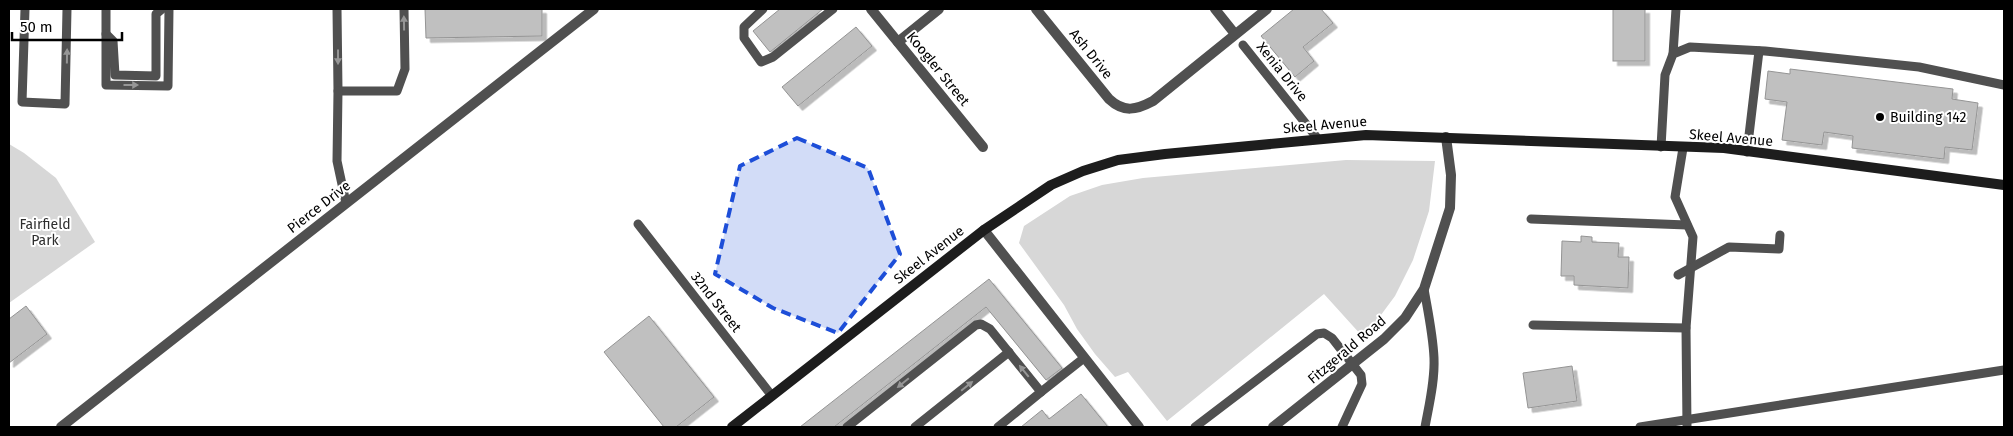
<svg xmlns="http://www.w3.org/2000/svg" width="2013" height="436" font-family="'Fira Sans',sans-serif">
<defs>
<filter id="shadow"><feDropShadow dx="4.5" dy="4.5" stdDeviation="0" flood-color="#0004"/></filter>
</defs>
<rect width="100%" height="100%" fill="#fff"/>
<!-- green -->
<g fill="#d7d7d7">
<polygon points="9,144 24,153 56,178 95,242 9,303"/>
<polygon points="1346,160 1435,161 1429,211 1413,260 1395,296 1375,323 1362,336 1324,294 1167,421 1128,372 1115,377 1095,354 1077,329 1064,305 1019,243 1024,226 1070,196 1102,185 1143,178"/>
</g>
<!-- building -->
<g fill="#c0c0c0" stroke="#949494" filter="url(#shadow)">
<polygon points="425,9 542,9 542,36 426,38"/>
<polygon points="780,9 823,9 770,52 753,31"/>
<polygon points="1294,9 1321,9 1333,23 1303,47 1314,61 1295,77 1261,36"/>
<rect x="1613" y="9" width="32" height="52"/>
<polygon points="856,27 872,46 798,106 782,87"/>
<polygon points="1790,69 1953,89 1952,99 1978,103 1972,150 1945,147 1944,159 1852,148 1853,136 1824,132 1822,145 1782,140 1787,102 1765,99 1768,71 1790,74"/>
<polygon points="1581,236 1592,237 1592,242 1619,243 1618,257 1629,257 1628,288 1574,285 1574,276 1561,276 1562,241 1581,242"/>
<polygon points="989,279 1062,368 1046,380 986,307 834,427 800,427"/>
<polygon points="26,306 47,334 9,363 9,319"/>
<polygon points="649,316 714,397 676,427 664,427 604,352"/>
<polygon points="1572,366 1577,401 1528,408 1523,373"/>
<polygon points="1081,394 1108,427 1021,427 1042,410 1049,419"/>
</g>
<g fill="none" stroke-linecap="round" stroke-linejoin="round">
<!-- lane -->
<g stroke="#505050" stroke-width="9">
<polyline points="25,9 22,102 65,104 67,9"/>
<polyline points="106,9 106,85 168,86 169,9"/>
<polyline points="337,9 338,91 397,91 405,69 404,9"/>
<polyline points="763,9 744,27 744,38 761,62 773,57 833,9"/>
<polyline points="106,34 113,41 115,75 156,76 156,14 162,9"/>
<polyline points="1243,45 1318,139"/>
<polyline points="1673,54 1676,9"/>
<polyline points="338,91 337,161 346,203"/>
<polyline points="1661,147 1665,75 1673,54 1690,47 1765,51 1919,67 2004,85"/>
<polyline points="1683,148 1675,197 1693,237 1686,328 1687,427"/>
<polyline points="1747,152 1759,51"/>
<polyline points="1531,219 1687,225"/>
<polyline points="638,224 772,396"/>
<polyline points="1678,275 1729,247 1779,249 1780,235"/>
<path d="M1424,289c4,23 9,46 10,69 1,23 -5,47 -9,69"/>
<polyline points="1533,325 1686,328"/>
<polyline points="1041,392 1084,358"/>
<polyline points="847,427 976,325 981,324 990,329 1041,392 998,427"/>
<polyline points="915,427 1009,352"/>
<polyline points="1195,427 1317,334 1324,333 1332,338 1361,375 1362,384 1342,427"/>
<polyline points="1640,427 2004,370"/>
</g>
<!-- street -->
<g stroke="#505050" stroke-width="10">
<polyline points="871,9 983,147"/>
<path d="M1036,9l73,90c15,14 27,11 44,2l114,-92"/>
<polyline points="1215,9 1235,34"/>
<polyline points="898,42 939,9"/>
<polyline points="984,230 1139,427"/>
<polyline points="61,427 594,9"/>
<polyline points="1273,427 1384,339 1405,318 1424,289 1450,208 1451,175 1446,137"/>
</g>
<!-- secondary -->
<polyline stroke="#1d1d1d" stroke-width="10" points="732,427 984,230 1051,185 1083,171 1118,160 1165,154 1366,135 1724,148 2004,185"/>
</g>
<!-- one-way arrows -->
<defs><path id="oneway-solid" d="M-6-.8H1V-3.2L6.5 0L1 3.2V.8H-6Z" transform="scale(1.25)"/></defs>
<g fill="#969696">
<use href="#oneway-solid" transform="translate(404 23) rotate(-91)"/>
<use href="#oneway-solid" transform="translate(67 56) rotate(-89)"/>
<use href="#oneway-solid" transform="translate(338 57) rotate(90)"/>
<use href="#oneway-solid" transform="translate(131 85)"/>
<use href="#oneway-solid" transform="translate(1024 371) rotate(-129)"/>
<use href="#oneway-solid" transform="translate(903 383) rotate(141)"/>
<use href="#oneway-solid" transform="translate(967 386) rotate(-39)"/>
</g>
<!-- marked area -->
<path fill="#1d4ed8" fill-opacity="0.2" stroke="#1d4ed8" stroke-width="4" stroke-dasharray="10 6" stroke-linejoin="round" d="M797,138l71,30 32,86 -62,79 -65,-25 -58,-34 25,-108z"/>
<!-- markers -->
<circle fill="#000" stroke="#fff" stroke-width="2" cx="1880" cy="117" r="5"/>
<g text-anchor="middle" dominant-baseline="central" stroke-width="4" stroke-linejoin="round" paint-order="stroke">
<!-- street labels -->
<g font-size="14" fill="#000" stroke="#fff">
<text transform="translate(1091 54) rotate(51)">Ash Drive</text>
<text transform="translate(938 69) rotate(51)">Koogler Street</text>
<text transform="translate(1282 72) rotate(51)">Xenia Drive</text>
<text transform="translate(1325 125) rotate(-5)">Skeel Avenue</text>
<text transform="translate(1731 138) rotate(5)">Skeel Avenue</text>
<text transform="translate(319 207) rotate(-38)">Pierce Drive</text>
<text transform="translate(929 255) rotate(-38)">Skeel Avenue</text>
<text transform="translate(716 302) rotate(52)">32nd Street</text>
<text transform="translate(1347 350) rotate(-40)">Fitzgerald Road</text>
</g>
<!-- poi labels -->
<g font-size="14" fill="#000" stroke="#fff" text-anchor="start">
<text x="1890" y="117">Building 142</text>
</g>
<!-- park labels -->
<g font-size="14" fill="#2e2e2e" stroke="#fff">
<text x="45" y="224">Fairfield<tspan x="45" dy="16">Park</tspan></text>
</g>
</g>
<!-- border -->
<rect width="2013" height="436" fill="none" stroke="#000000" stroke-width="20"/>
<!-- scale -->
<path d="M12 32v8h110v-8" fill="none" stroke="#000000" stroke-width="2.5"/>
<text x="20" y="32" font-size="15" fill="#000000" stroke="#ffffff" stroke-width="4" paint-order="stroke">50 m</text>
</svg>
